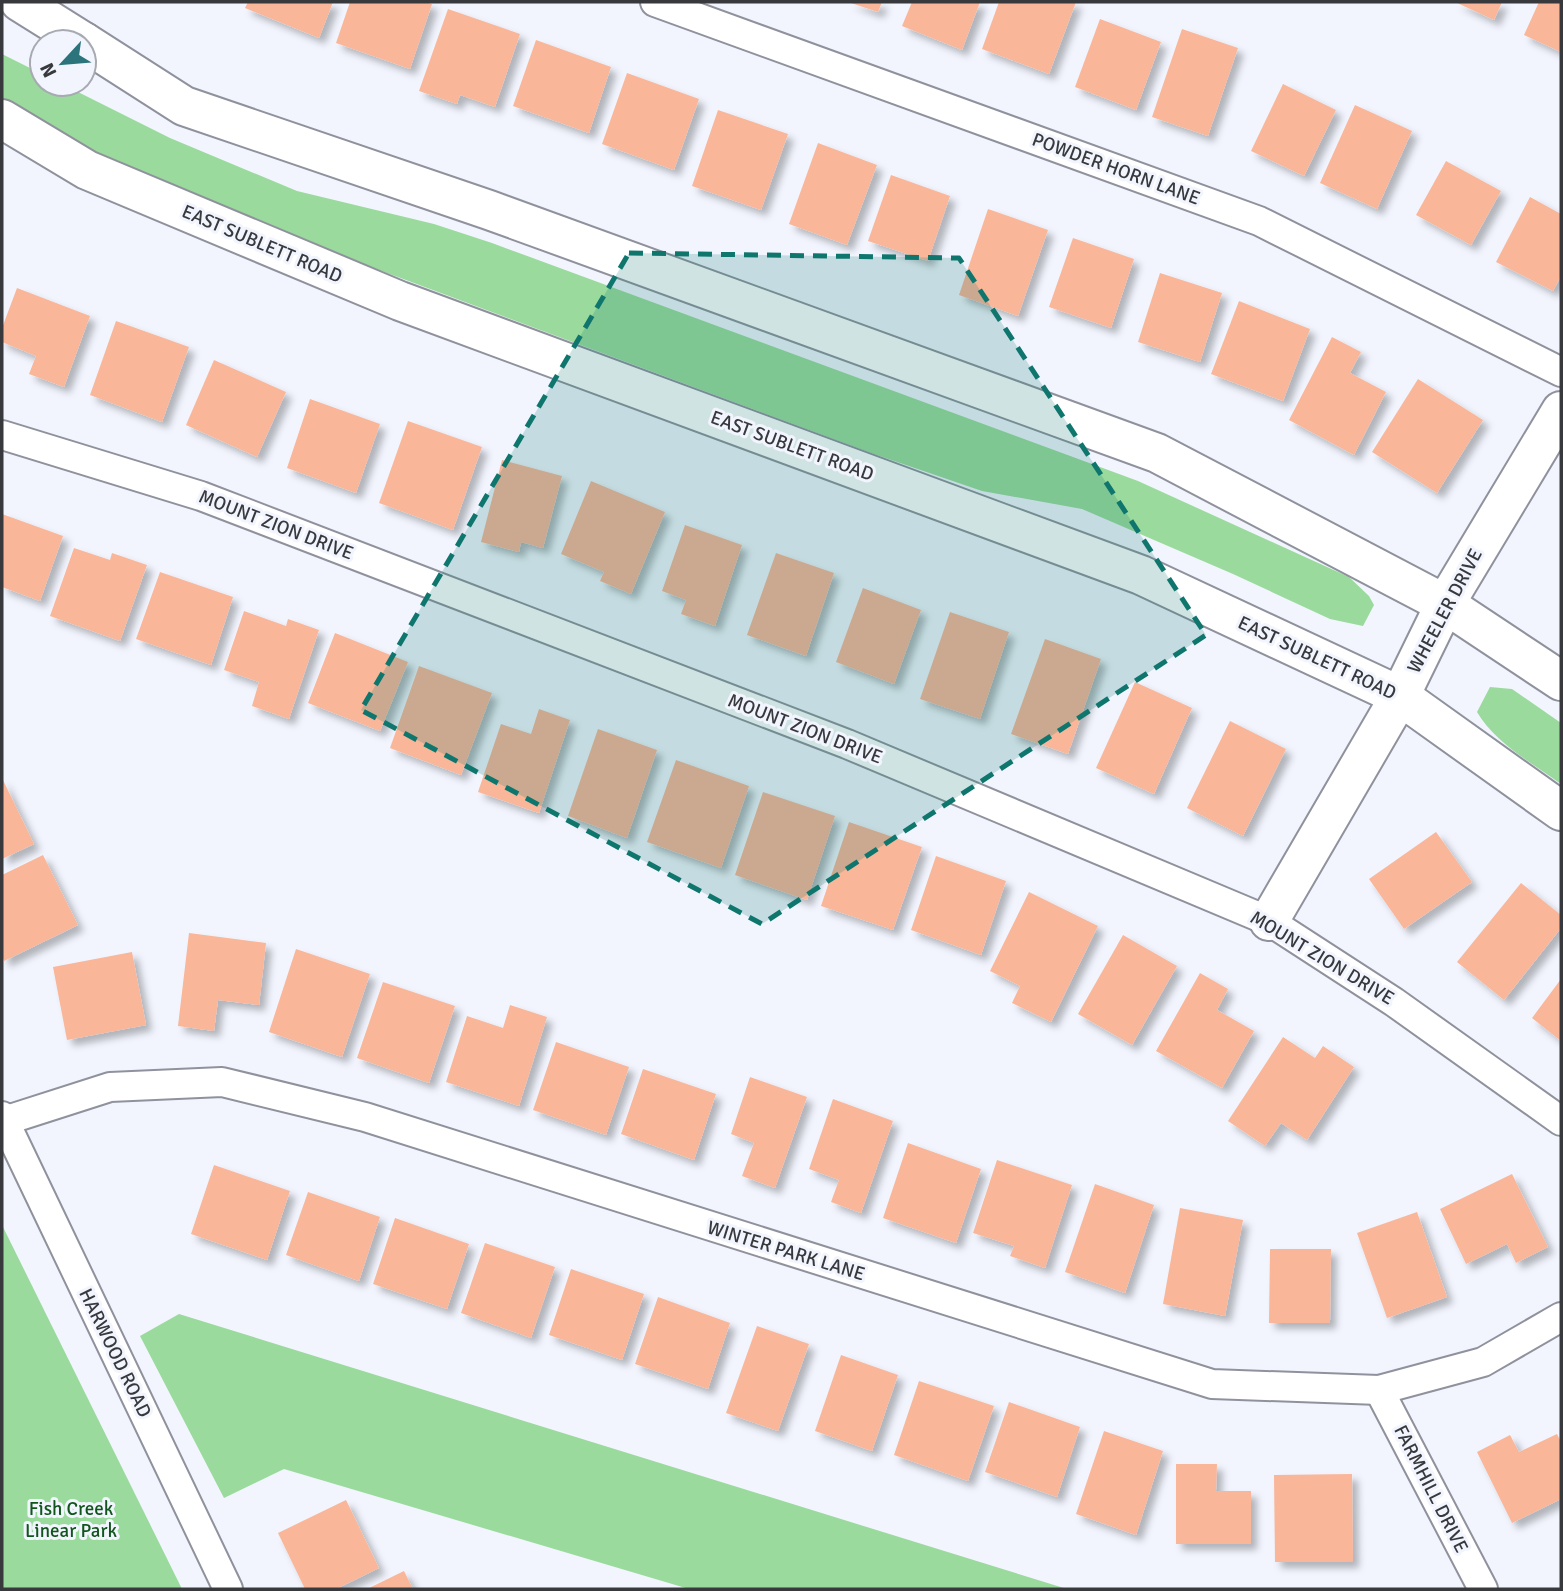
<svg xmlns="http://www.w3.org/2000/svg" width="1563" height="1591" font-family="Signika,sans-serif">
<defs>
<filter id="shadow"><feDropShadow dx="6" dy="6" stdDeviation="3.5" flood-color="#0004"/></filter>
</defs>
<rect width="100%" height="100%" fill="#f2f5fe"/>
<!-- green -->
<g fill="#9ada9c">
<polygon points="2,54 42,74 42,84 62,84 170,138 297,191 434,224 492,243 1138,481 1349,577 1369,596 1374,605 1363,626 1330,619 1233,574 1082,509 982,491 871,453 312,245 170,191 2,105"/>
<path d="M1490,687l22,2 49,34v61c-30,-22 -65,-40 -84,-72z"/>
<polygon points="2,1225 182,1589 2,1589"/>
<polygon points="179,1314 1067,1589 689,1589 284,1469 224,1498 140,1336"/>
</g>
<!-- building -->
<g fill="#fab699" filter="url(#shadow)">
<polygon points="248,2 333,2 319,38 245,8"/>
<polygon points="350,2 425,2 432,4 410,69 336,43"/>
<polygon points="848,2 882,2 878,12"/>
<polygon points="912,2 980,2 962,50 902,26"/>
<polygon points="999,2 1076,2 1049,74 982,49"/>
<polygon points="1455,2 1502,2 1494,20"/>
<polygon points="1539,2 1561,2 1561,52 1524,35"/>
<polygon points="448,9 520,34 495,107 460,95 457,104 419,91"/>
<polygon points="1100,19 1161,42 1136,110 1075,87"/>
<polygon points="1182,29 1238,48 1208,136 1152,117"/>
<polygon points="536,40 611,67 589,133 513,106"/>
<polygon points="627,73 699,99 674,170 602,144"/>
<polygon points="1283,84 1336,110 1304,176 1251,151"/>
<polygon points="1355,105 1412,131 1377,209 1320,183"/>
<polygon points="718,110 788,134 761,210 692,186"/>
<polygon points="818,143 877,165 847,245 789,224"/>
<polygon points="1446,161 1501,191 1471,245 1416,215"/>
<polygon points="891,175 950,196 928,261 868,241"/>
<polygon points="1530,197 1561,214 1561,276 1553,291 1496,262"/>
<polygon points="988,209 1048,230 1018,316 959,295"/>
<polygon points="1073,238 1134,259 1111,328 1049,307"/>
<polygon points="1160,273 1222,293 1200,362 1138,342"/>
<polygon points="17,288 90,316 64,387 29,374 36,356 2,342 2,328"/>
<polygon points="1239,301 1310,329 1283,401 1211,374"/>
<polygon points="116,321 189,347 162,422 90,395"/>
<polygon points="1332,337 1361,352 1350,373 1386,392 1354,455 1289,420"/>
<polygon points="214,360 286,392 257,457 186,425"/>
<polygon points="1418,379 1483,420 1437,493 1372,452"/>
<polygon points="310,399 380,424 356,493 287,468"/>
<polygon points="408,421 482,447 453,530 379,503"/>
<polygon points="502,460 562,476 543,548 521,542 519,552 481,542"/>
<polygon points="591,481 665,512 631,594 600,581 604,572 561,554"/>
<polygon points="2,514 63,536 40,601 2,587"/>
<polygon points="685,525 742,545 715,626 681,614 686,600 662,591"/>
<polygon points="74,548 110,560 112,553 147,565 120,641 50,616"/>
<polygon points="776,553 834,573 806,656 747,635"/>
<polygon points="160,572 233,597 211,665 136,639"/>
<polygon points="863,588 921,610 894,684 836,662"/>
<polygon points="244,611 286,626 288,619 319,630 289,719 252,706 259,682 224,670"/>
<polygon points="950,612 1009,632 980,719 920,699"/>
<polygon points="335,633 408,662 380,731 308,703"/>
<polygon points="1045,639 1101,659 1068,754 1011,734"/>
<polygon points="419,666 492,693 461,775 390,748"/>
<polygon points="1135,682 1192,708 1154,794 1096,768"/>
<polygon points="539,709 570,720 539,813 478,792 501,724 531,734"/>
<polygon points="1230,721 1286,749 1243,836 1187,808"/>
<polygon points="598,729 657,750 627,838 568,816"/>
<polygon points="676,760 749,786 721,868 647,842"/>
<polygon points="2,778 34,844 2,859"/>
<polygon points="763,792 835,816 807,900 735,875"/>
<polygon points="849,822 922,847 893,930 821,906"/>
<polygon points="1436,832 1472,882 1404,929 1369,879"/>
<polygon points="43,855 78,925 4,961 2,955 2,875"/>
<polygon points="936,856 1006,881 981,955 911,930"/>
<polygon points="1521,883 1561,915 1561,928 1504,1000 1457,962"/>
<polygon points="1029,892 1098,926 1051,1022 1012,1003 1020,986 990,971"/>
<polygon points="189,933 266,943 259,1005 218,1000 214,1031 178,1026"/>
<polygon points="1123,935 1177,966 1132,1045 1078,1014"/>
<polygon points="296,949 370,974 342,1057 269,1032"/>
<polygon points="132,952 146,1025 67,1040 53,967"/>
<polygon points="1200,973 1228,989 1217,1010 1254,1031 1222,1088 1156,1051"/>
<polygon points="1561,979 1561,1041 1532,1018"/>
<polygon points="383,982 455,1006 429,1083 357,1058"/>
<polygon points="510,1005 547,1017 519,1106 446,1082 467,1016 503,1028"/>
<polygon points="1283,1037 1315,1058 1323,1046 1354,1067 1307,1140 1281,1123 1265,1146 1228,1121"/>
<polygon points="556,1042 629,1067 606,1135 533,1110"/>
<polygon points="643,1069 716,1094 694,1160 621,1134"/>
<polygon points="750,1077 807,1097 775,1188 742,1176 754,1143 731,1134"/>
<polygon points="833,1099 893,1121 861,1213 831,1202 839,1180 809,1169"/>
<polygon points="908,1143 981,1169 956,1243 883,1218"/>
<polygon points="997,1160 1072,1185 1045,1268 1010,1256 1014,1246 973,1233"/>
<polygon points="214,1165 290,1191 267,1260 191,1234"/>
<polygon points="1512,1174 1548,1247 1516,1263 1507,1244 1466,1264 1440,1209"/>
<polygon points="1095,1184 1154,1205 1125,1293 1065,1272"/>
<polygon points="308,1192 380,1217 359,1281 286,1255"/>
<polygon points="1180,1208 1243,1220 1225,1316 1163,1304"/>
<polygon points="1417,1212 1447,1297 1387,1318 1357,1233"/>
<polygon points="395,1218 469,1244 447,1309 373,1284"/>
<polygon points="485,1243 555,1267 531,1338 461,1313"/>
<polygon points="1270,1249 1331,1249 1330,1323 1269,1323"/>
<polygon points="571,1269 644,1294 622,1360 549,1335"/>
<polygon points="658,1297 730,1323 708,1389 635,1364"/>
<polygon points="757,1326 809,1344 778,1431 726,1413"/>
<polygon points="841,1355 898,1375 872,1451 815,1431"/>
<polygon points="919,1381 994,1406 968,1481 894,1455"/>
<polygon points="1009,1402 1080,1427 1057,1497 985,1472"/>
<polygon points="1104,1431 1163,1451 1136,1535 1076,1514"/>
<polygon points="1557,1434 1561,1442 1561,1499 1512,1523 1477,1452 1510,1435 1519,1452"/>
<polygon points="1176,1464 1217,1464 1216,1491 1251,1491 1251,1544 1176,1544"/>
<polygon points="1352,1474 1353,1562 1275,1562 1274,1475"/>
<polygon points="346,1500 379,1568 336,1589 305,1589 278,1533"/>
<polygon points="404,1571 413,1589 367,1589"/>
</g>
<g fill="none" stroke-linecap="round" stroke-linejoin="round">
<!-- street casing -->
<g stroke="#8f929d" stroke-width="32">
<g id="street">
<polyline points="655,2 1259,221 1561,372"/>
<polyline points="2,435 201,496 847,744 1269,921 1394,1002 1561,1121"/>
<polyline points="2,1116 228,1589"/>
<polyline points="4,1121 110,1087 222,1082 365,1117 1212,1384 1379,1390 1483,1362 1561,1317"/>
<polyline points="1379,1390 1483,1589"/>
</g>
</g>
<!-- secondary casing -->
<g stroke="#8f929d" stroke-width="42">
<g id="secondary">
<polyline points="20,2 84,42"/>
<polyline points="84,42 184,106 489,210 1157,453 1445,604 1561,681"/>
<polyline points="2,119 87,170 400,301 1141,575 1400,696 1561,811"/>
<polyline points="1269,921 1400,696 1445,604 1561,411"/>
</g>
</g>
<!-- street -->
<use href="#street" stroke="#fff" stroke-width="28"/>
<!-- secondary -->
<use href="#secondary" stroke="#fff" stroke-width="38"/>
</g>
<!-- marked area -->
<path fill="#0f766e" fill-opacity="0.2" stroke="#0f766e" stroke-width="5" stroke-dasharray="14 9" stroke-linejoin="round" d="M629,253l330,5 247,377 -444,289 -401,-214z"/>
<g text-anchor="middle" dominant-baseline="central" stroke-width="6" stroke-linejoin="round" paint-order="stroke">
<!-- street labels -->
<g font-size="19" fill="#37393d" stroke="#f2f5fe">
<text transform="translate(1116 169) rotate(20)">POWDER HORN LANE</text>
<text transform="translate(262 244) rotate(23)">EAST SUBLETT ROAD</text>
<text transform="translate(792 446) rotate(20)">EAST SUBLETT ROAD</text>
<text transform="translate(276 525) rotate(21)">MOUNT ZION DRIVE</text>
<text transform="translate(1445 611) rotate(-62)">WHEELER DRIVE</text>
<text transform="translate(1317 658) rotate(25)">EAST SUBLETT ROAD</text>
<text transform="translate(805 729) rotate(21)">MOUNT ZION DRIVE</text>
<text transform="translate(1322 958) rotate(31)">MOUNT ZION DRIVE</text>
<text transform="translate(786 1251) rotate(17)">WINTER PARK LANE</text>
<text transform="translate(115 1353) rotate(64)">HARWOOD ROAD</text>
<text transform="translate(1431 1489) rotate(63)">FARMHILL DRIVE</text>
</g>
<!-- park labels -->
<g font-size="19" fill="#10551b" stroke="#f2f5fe">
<text x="71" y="1509">Fish Creek<tspan x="71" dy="22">Linear Park</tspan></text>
</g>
</g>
<!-- border -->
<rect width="1563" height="1591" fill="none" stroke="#37393d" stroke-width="7"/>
<!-- north arrow -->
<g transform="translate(63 63) rotate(244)"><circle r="33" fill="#f2f5fe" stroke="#a7aab1" stroke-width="2"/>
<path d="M0-5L12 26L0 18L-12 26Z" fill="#2b747c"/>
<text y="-10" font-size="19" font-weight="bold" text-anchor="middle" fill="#37393d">N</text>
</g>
</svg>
